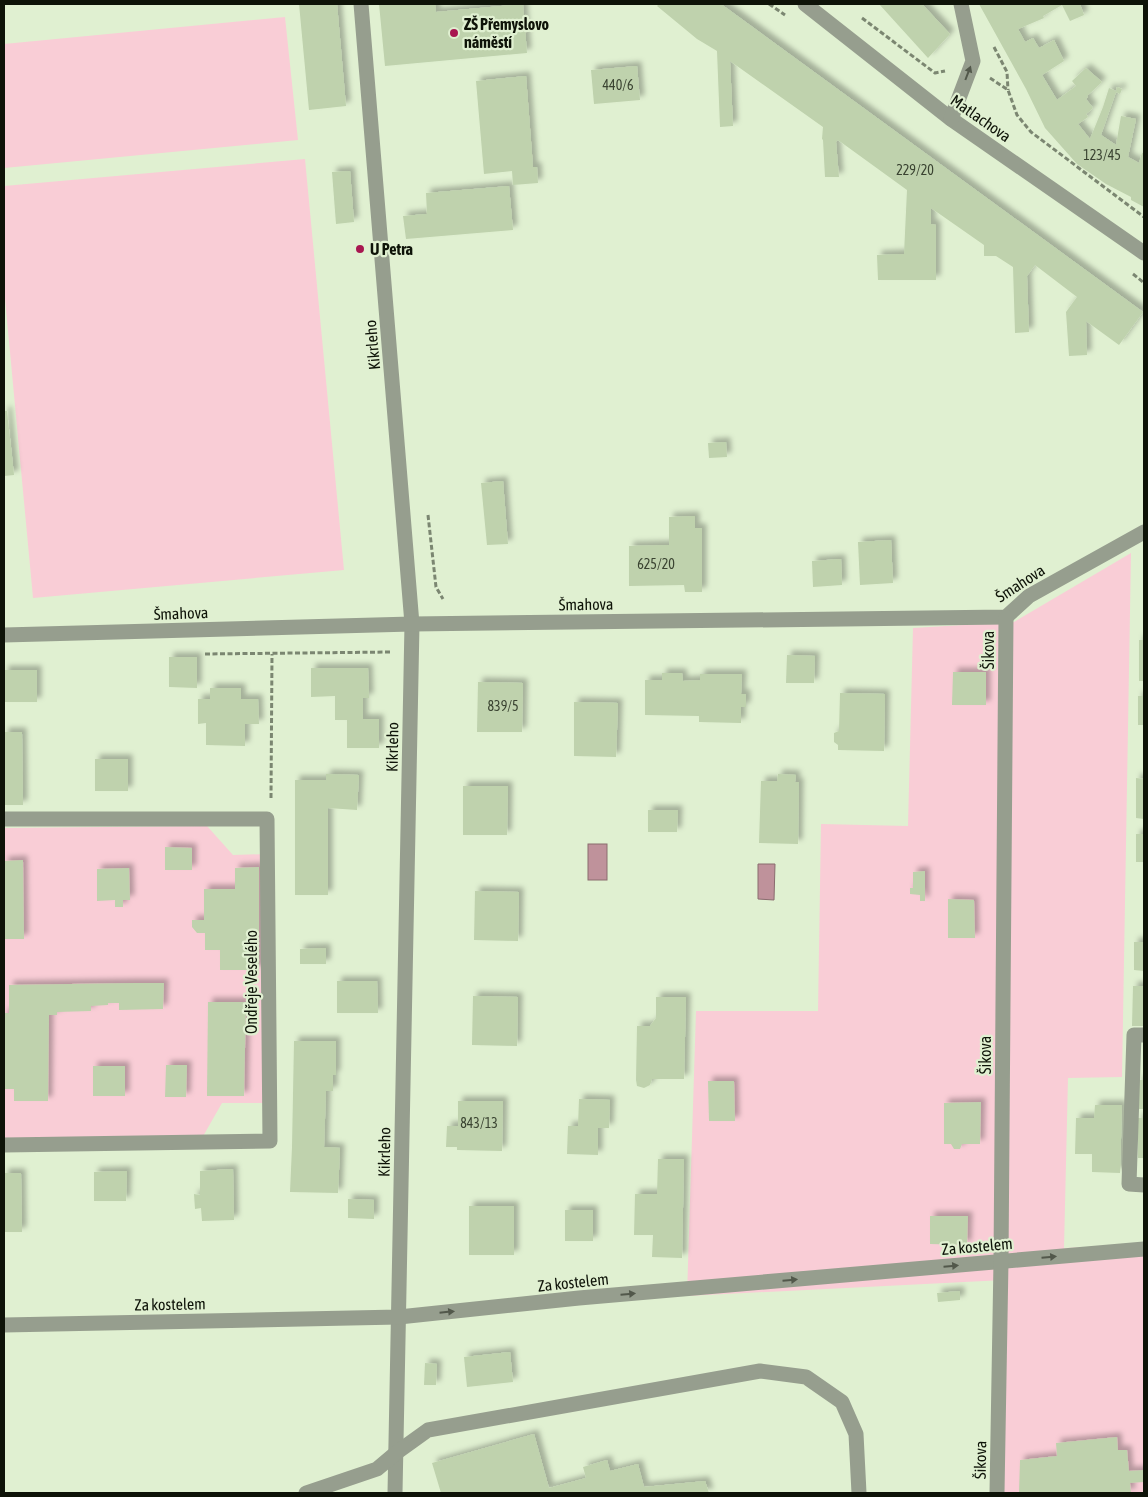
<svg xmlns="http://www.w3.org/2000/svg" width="1148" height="1497" font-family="'Asap Condensed',sans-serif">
<defs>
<filter id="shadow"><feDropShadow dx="4.5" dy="-4.5" stdDeviation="2.5" flood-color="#0004"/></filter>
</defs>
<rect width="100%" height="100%" fill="#e0f0d1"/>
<!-- green -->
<g fill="#f9cdd6">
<polygon points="285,17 298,140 4,168 4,44"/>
<polygon points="305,159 344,570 33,598 4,288 4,186"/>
<polygon points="1131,553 1122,1077 1068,1078 1064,1248 1144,1245 1144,1493 1001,1493 1004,1280 687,1296 696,1011 818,1011 821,824 908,826 913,628 1014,622"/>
<polygon points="207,826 233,855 268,854 264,1103 222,1103 202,1138 4,1139 4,828"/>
</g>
<!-- water -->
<g fill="#bf929b" stroke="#8a6c6f">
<rect x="588" y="844" width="19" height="36"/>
<polygon points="758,864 775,864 774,900 758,899"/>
</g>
<!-- building -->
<g fill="#bfd2ad" filter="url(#shadow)">
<polygon points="299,4 337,4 346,106 309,110"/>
<polygon points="379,4 435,4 436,12 523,4 527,53 385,66"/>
<polygon points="659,4 721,4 1143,312 1119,345 1086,321 1087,355 1069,356 1066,312 1077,297 1035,265 1027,276 1029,332 1015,333 1013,267 996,256 984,256 984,245 931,208 931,224 936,225 936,280 878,280 877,255 904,254 907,190 838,140 836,142 839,177 825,177 823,140 822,139 823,127 730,61 733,126 720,127 717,51 697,39 657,6"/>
<polygon points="879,4 922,4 950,34 928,58"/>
<polygon points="979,4 1080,4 1084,15 1070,21 1062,5 1043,16 1044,18 1018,29 1025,42 1033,38 1039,48 1054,40 1064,61 1042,75 1057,100 1076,86 1072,81 1086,68 1102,82 1087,96 1088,97 1086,99 1093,108 1086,114 1088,117 1078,124 1090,139 1103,107 1109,88 1116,91 1117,87 1122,89 1120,94 1116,92 1101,135 1116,145 1121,116 1136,119 1128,157 1139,163 1142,153 1144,153 1144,207 1131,200 1131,197 1106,184 1077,164 1045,128 1026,89"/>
<polygon points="637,66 640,100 594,104 591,70"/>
<polygon points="526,76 533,167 537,167 538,183 513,185 512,171 484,174 476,81"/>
<polygon points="350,171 354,222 336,224 332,172"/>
<polygon points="509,186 513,230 406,239 403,216 427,214 426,193"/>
<polygon points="4,411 7,411 14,475 4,476"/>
<polygon points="726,442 727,457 709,458 708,443"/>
<polygon points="503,481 508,544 487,545 481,483"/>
<polygon points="695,516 695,528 702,528 702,592 685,592 684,585 629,586 629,546 669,545 669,517"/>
<polygon points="891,540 893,583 860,585 858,542"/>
<polygon points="841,559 842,585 813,587 812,561"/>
<rect x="1139" y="640" width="5" height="41"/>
<polygon points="787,655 815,656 814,683 786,683"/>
<polygon points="169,657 197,657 197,688 169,687"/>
<polygon points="311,668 368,668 369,698 363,698 363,719 379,719 379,748 347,748 347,720 335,720 335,696 311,697"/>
<rect x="4" y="670" width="33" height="32"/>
<polygon points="953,672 986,672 986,705 952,705"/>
<polygon points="662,673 682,673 683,681 700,680 700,674 742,674 741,694 746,694 746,707 741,707 741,723 699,722 699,716 645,715 645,680 662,680"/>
<polygon points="478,682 523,683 522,732 477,732"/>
<polygon points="210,688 241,688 241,699 258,699 259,724 245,724 245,746 206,745 206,723 198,724 198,699 210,699"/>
<polygon points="840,693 885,694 884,751 838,750 838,745 834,742 834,733 839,731"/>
<rect x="1138" y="696" width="6" height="29"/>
<polygon points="574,702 618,703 616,757 574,756"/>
<polygon points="4,732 22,732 23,805 4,805"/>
<rect x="95" y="759" width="33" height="32"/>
<polygon points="326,774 359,775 357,810 328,808 328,895 295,895 295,780 326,780"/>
<polygon points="778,774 796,775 795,782 799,782 798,844 759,843 761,781 777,781"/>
<polygon points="1136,778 1144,779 1144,819 1136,818"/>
<polygon points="463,786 508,786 507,835 463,835"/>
<polygon points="648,810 678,810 677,832 648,832"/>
<rect x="1136" y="834" width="8" height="28"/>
<polygon points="165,847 192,848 192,870 165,870"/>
<polygon points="23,860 24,939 4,939 4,861"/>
<polygon points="259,867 259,970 220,970 220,950 205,950 205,933 197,933 192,927 192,920 204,920 204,889 235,889 235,868"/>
<polygon points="129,868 130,900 123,900 123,907 115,907 115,900 97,901 97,869"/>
<polygon points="925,871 925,901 920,901 920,895 910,894 910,888 913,888 913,872"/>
<polygon points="475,891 519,892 518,941 474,940"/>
<polygon points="948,899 974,900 975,938 948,938"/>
<polygon points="1134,942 1144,942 1144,971 1134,970"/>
<polygon points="326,948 326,964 300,964 300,949"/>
<polygon points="337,981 377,981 378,1013 337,1013"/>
<polygon points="133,983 164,983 163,1009 119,1010 119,1003 108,1003 108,1005 91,1006 91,1011 57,1012 57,1015 49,1015 48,1101 14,1101 14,1089 4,1089 4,1013 9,1013 9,985"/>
<polygon points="1133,986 1144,986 1144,1026 1132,1026"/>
<polygon points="473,996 518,997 517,1046 472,1045"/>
<polygon points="656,997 686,997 684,1079 652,1079 650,1085 644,1088 637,1086 636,1080 637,1026 650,1026 656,1018"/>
<polygon points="208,1002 246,1002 244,1096 207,1096"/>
<polygon points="294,1041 336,1041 336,1075 333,1075 333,1091 326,1091 324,1147 340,1148 338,1193 290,1192 292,1147"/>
<polygon points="166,1065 187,1065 186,1097 165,1097"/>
<rect x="93" y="1066" width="32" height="30"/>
<polygon points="1139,1080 1144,1080 1144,1109 1138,1109"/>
<polygon points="708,1081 734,1081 735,1121 709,1121"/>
<polygon points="579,1099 610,1100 609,1128 598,1128 598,1155 567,1154 568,1126 578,1126"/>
<polygon points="458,1101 503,1101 502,1151 457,1150 457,1147 446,1147 447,1126 458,1126"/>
<polygon points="981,1102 980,1144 962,1144 960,1149 954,1149 951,1144 944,1144 944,1103"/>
<polygon points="1095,1105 1122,1105 1120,1173 1092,1172 1092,1154 1075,1154 1076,1118 1094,1118"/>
<rect x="1138" y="1118" width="6" height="40"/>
<polygon points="658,1159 684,1159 682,1258 652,1257 653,1235 634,1235 635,1194 657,1194"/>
<polygon points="233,1169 234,1220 202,1221 201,1208 195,1209 194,1194 200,1195 200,1171"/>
<polygon points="127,1171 126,1201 94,1201 94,1172"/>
<polygon points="4,1173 21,1173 22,1232 4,1232"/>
<polygon points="348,1199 374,1200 374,1219 348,1218"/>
<rect x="469" y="1206" width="45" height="49"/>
<rect x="565" y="1210" width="28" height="31"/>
<polygon points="930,1216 968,1216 967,1245 930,1244"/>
<polygon points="960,1291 960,1300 938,1302 937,1293"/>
<polygon points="510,1352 513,1382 467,1387 464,1357"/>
<polygon points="425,1363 437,1364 436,1385 424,1385"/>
<polygon points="534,1434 549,1488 586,1478 583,1467 607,1460 610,1471 638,1464 644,1487 705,1481 709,1493 441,1493 432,1463"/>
<polygon points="1117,1437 1118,1450 1127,1450 1129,1471 1144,1470 1144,1482 1130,1483 1131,1493 1019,1493 1020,1460 1057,1456 1056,1443"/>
</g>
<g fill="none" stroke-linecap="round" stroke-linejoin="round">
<!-- path -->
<g stroke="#7b8671" stroke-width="3" stroke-dasharray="5 2.5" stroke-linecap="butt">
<polyline points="769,4 785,15"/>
<polyline points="862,18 935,73 945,71"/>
<polyline points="994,47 1007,72 1008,90"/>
<polyline points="990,78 1008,90 1017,115 1031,132 1144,217"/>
<polyline points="1133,274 1143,282 1144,280"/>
<polyline points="428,515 436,587 443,599"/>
<polyline points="205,654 391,652"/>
<polyline points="271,798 272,654"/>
</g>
<!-- minor -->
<g stroke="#969e8e" stroke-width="15">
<polyline points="361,4 412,624 395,1493"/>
<polyline points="805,4 951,119 1144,253"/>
<polyline points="951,119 973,61 961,4"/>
<polyline points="4,635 412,624 1006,617 1029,596 1144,532"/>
<polyline points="4,819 267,819 270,1141 4,1145"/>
<polyline points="1144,1035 1134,1035 1129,1184 1144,1185"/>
<polyline points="4,1325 399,1317 579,1298 1144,1249"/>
<polyline points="306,1493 377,1469 396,1453 428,1430 760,1371 806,1377 842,1402 856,1434 859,1493"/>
<polyline points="997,1493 1001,1261 1006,617"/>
</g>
</g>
<!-- one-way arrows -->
<defs><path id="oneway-solid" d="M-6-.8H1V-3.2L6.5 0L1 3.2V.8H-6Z" transform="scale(1.25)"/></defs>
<g fill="#52584b">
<use href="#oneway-solid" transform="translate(968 73) rotate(-69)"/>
<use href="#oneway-solid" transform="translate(1049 1257) rotate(-5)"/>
<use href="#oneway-solid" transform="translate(951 1266) rotate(-5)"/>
<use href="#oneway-solid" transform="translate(790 1280) rotate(-5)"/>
<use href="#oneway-solid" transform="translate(628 1294) rotate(-5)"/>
<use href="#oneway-solid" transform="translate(447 1312) rotate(-6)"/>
</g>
<!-- markers -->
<g fill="#a81650" stroke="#e0f0d1" stroke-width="2">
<circle cx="454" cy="33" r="5"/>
<circle cx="360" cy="249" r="5"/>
</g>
<g text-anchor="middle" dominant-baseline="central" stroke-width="4.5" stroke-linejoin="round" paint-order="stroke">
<!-- number labels -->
<g font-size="14" fill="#3a4331">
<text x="618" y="85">440/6</text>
<text x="1102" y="155">123/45</text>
<text x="915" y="170">229/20</text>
<text x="656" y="564">625/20</text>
<text x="503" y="706">839/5</text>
<text x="479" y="1123">843/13</text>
</g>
<!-- poi labels -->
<g font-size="16" font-weight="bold" fill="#0e1308" stroke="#e0f0d1" text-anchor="start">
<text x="464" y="24">ZŠ Přemyslovo<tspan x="464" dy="18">náměstí</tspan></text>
<text x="370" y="249">U Petra</text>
</g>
<!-- street labels -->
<g font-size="16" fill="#0e1308" stroke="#e0f0d1">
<text transform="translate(981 118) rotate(35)">Matlachova</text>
<text transform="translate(372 345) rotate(-95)">Kikrleho</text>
<text transform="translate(1020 583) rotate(-33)">Šmahova</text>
<text transform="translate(586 604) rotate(-1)">Šmahova</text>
<text transform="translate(181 613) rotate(-2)">Šmahova</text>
<text transform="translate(988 650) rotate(-90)">Šikova</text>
<text transform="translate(392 747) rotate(-89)">Kikrleho</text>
<text transform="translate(251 982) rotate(-90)">Ondřeje Veselého</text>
<text transform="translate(985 1055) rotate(-90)">Šikova</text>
<text transform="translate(384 1152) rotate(-89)">Kikrleho</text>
<text transform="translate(977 1246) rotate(-5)">Za kostelem</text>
<text transform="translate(573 1282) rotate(-6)">Za kostelem</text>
<text transform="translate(170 1304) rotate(-1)">Za kostelem</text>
<text transform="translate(980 1460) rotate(-89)">Šikova</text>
</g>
</g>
<!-- border -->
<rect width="1148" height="1497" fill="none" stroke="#0e1308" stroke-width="10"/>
</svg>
